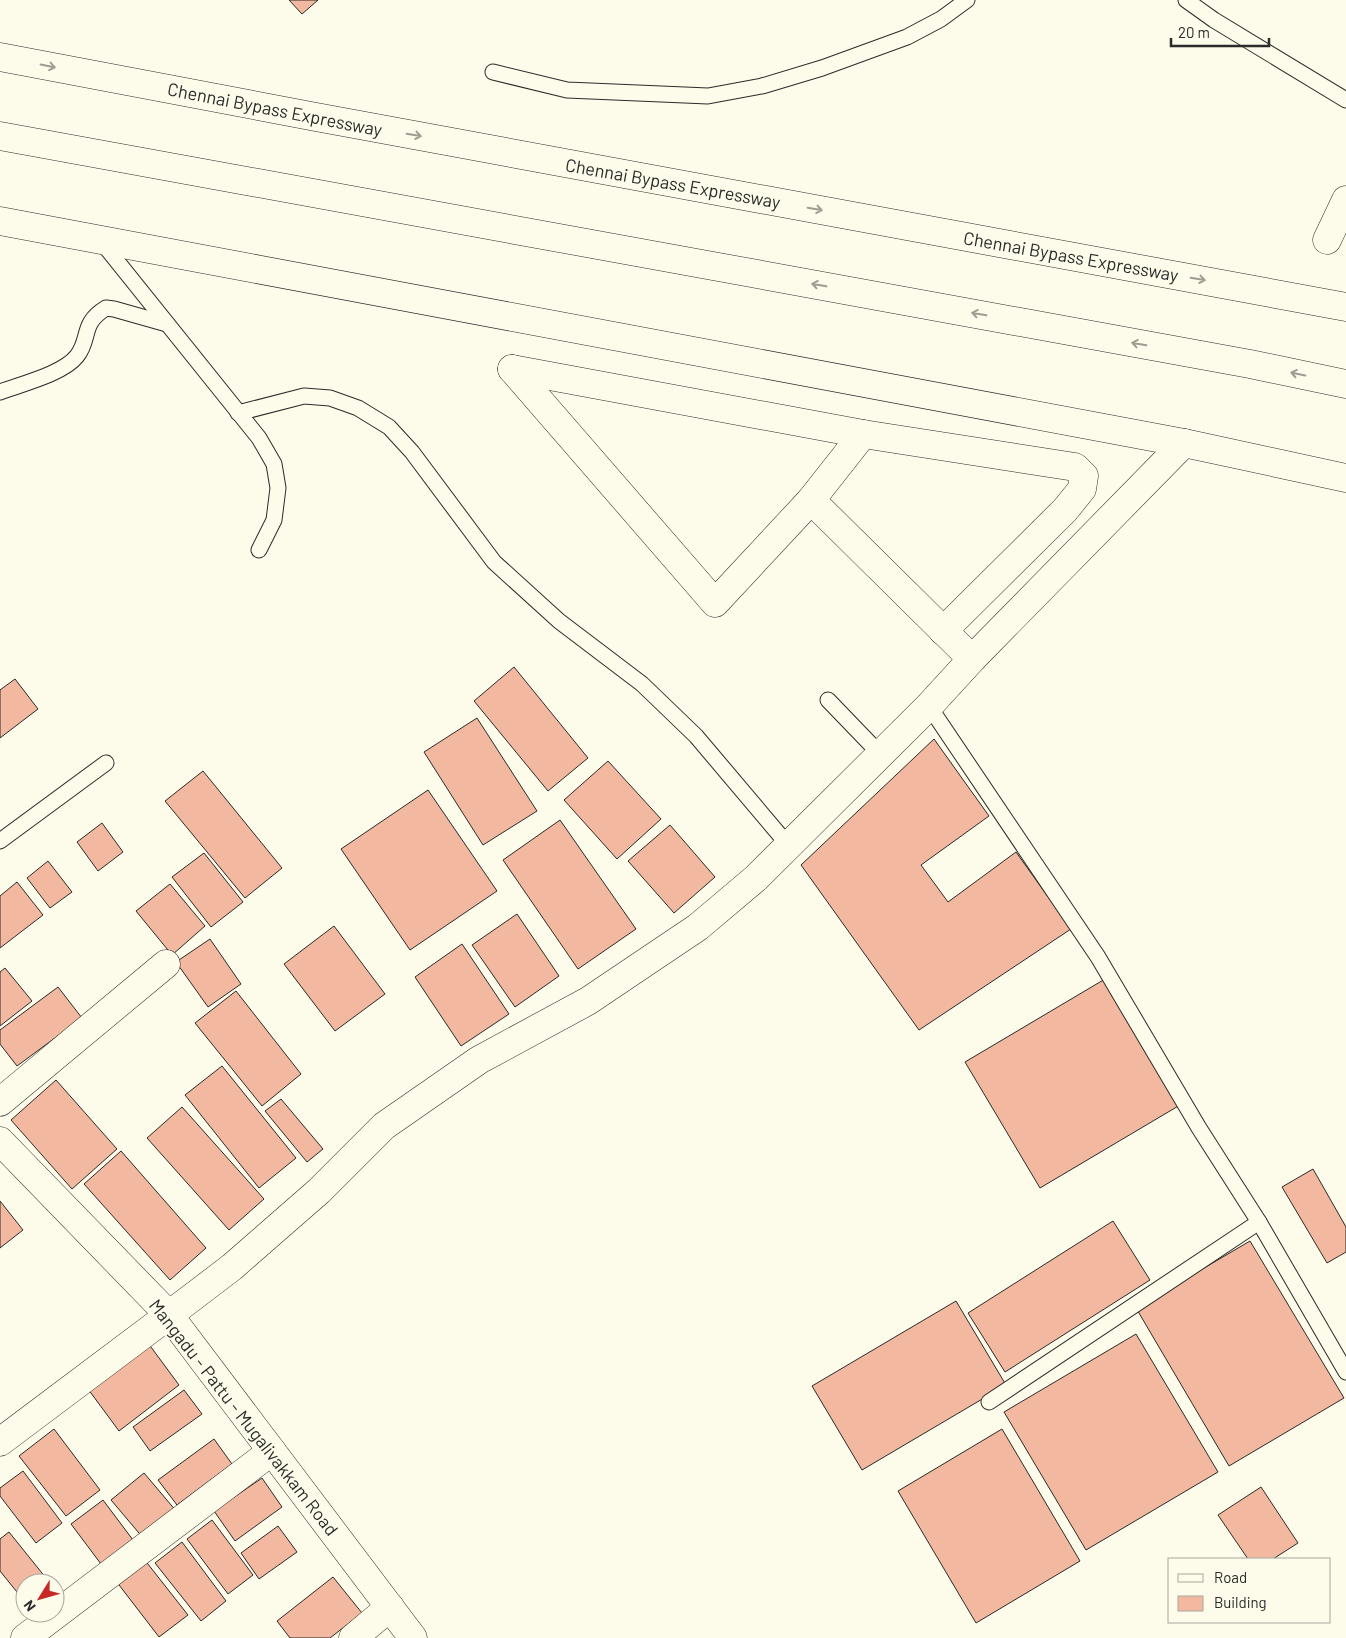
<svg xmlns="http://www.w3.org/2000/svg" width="1346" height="1638" font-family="Barlow,sans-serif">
<rect width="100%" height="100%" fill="#fdfbea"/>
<!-- building -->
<g fill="#f2b8a0" stroke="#2b2b2b">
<polygon points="289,0 318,0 302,14"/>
<polygon points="514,667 588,758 548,791 474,701"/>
<polygon points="15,679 38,709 0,738 0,690"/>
<polygon points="477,718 537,811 483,845 424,752"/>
<polygon points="934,739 989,816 921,865 948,902 1016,852 1071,929 919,1030 801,865"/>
<polygon points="608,761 661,819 617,859 564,800"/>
<polygon points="203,771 282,868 245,898 165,801"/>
<polygon points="428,790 497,891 410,950 341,849"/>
<polygon points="560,820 636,929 578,969 503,860"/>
<polygon points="102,823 123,852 98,871 77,842"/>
<polygon points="670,825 715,877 674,913 628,861"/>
<polygon points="204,853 243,902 211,927 172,877"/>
<polygon points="48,861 72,892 50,908 27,878"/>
<polygon points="17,882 43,915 0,948 0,896"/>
<polygon points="170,884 205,926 172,955 136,911"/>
<polygon points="517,914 559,976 515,1007 472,945"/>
<polygon points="334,926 385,994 335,1031 284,964"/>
<polygon points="210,939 241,984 208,1007 176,962"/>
<polygon points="462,944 509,1014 461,1046 415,977"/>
<polygon points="5,968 32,1001 0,1026 0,972"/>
<polygon points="1105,979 1180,1105 1040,1188 965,1062"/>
<polygon points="58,987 82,1018 17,1066 0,1044 0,1030"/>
<polygon points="236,991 301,1074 262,1106 195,1023"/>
<polygon points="222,1066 296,1158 259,1188 185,1095"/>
<polygon points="56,1080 117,1149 72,1189 11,1120"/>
<polygon points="281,1099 323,1149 307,1162 265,1111"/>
<polygon points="182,1107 264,1199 229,1230 147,1138"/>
<polygon points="121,1151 206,1248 170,1280 84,1184"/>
<polygon points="1313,1169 1346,1227 1346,1252 1327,1263 1282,1187"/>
<polygon points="0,1201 23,1230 0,1248"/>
<polygon points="1113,1221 1150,1280 1005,1372 968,1313"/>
<polygon points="1250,1241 1344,1398 1229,1466 1136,1308"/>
<polygon points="956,1301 1006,1385 862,1470 812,1386"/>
<polygon points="1136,1334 1218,1472 1086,1550 1004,1412"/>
<polygon points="148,1343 179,1385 119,1431 88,1389"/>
<polygon points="184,1390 202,1414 150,1451 133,1427"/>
<polygon points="54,1429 100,1490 66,1516 19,1456"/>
<polygon points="1002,1429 1080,1561 976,1623 898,1491"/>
<polygon points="214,1439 232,1464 177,1505 158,1480"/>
<polygon points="23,1471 62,1523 36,1543 0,1496 0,1488"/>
<polygon points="144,1473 177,1512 144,1539 111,1500"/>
<polygon points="262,1478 282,1507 235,1541 214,1511"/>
<polygon points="1261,1487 1298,1543 1273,1559 1248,1559 1218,1515"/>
<polygon points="103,1500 133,1540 101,1564 71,1524"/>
<polygon points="212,1520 253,1575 228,1594 187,1539"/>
<polygon points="278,1526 297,1552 259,1579 241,1553"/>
<polygon points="9,1532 50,1583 25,1583 25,1602 0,1571 0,1539"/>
<polygon points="182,1542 226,1601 201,1621 155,1563"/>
<polygon points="144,1559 188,1615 159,1637 116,1581"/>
<polygon points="333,1577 362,1613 330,1638 290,1638 277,1621"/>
</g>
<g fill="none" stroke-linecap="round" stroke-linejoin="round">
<!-- lane casing -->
<g stroke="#2b2b2b" stroke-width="17">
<g id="lane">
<polyline points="1186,0 1214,20 1346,100"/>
<polyline points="493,72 567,90 708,96 762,86 822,68 907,37 941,19 967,0"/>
<polyline points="100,240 259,438 274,464 278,488 274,520 259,550"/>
<path d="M0,392c21,-8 63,-18 77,-36 14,-18 3,-32 29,-48l8,1 53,15"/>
<polyline points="238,413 304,396 330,398 358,408 389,427 412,452 494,562 559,621 642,684 696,736 789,846"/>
<polyline points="828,700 881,755"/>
<polyline points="929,706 1098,957 1199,1128 1259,1222 1346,1372"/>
<polyline points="0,841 106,763"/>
<polyline points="989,1402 1259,1222"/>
</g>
</g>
<!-- street casing -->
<g stroke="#2b2b2b" stroke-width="29">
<g id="street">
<polyline points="1327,240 1346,200"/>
<polyline points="512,369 863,434 811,500 972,659"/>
<polyline points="512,369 715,603 811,500"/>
<polyline points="863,434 1075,467 1084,476 1082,489 1065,510 943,631"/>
<polyline points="0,1102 166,964"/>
<polyline points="169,1315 232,1267 319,1191 384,1126 479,1060 588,1001 698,927 756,878 929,706 972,659 1184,443"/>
<polyline points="25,1638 272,1451"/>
<polyline points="353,1638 390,1607"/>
</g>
</g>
<!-- secondary casing -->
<g stroke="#2b2b2b" stroke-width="29">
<g id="secondary">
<polyline points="0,221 1184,443 1346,478"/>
<polyline points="0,1141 169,1315 413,1638"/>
<polyline points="0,1442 169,1315"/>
</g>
</g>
<!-- highway casing -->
<g stroke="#2b2b2b" stroke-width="29">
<g id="highway">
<polyline points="0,57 316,117 1346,307"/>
<polyline points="0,136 1250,364 1346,384"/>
</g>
</g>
<!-- lane -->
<use href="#lane" stroke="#fdfbea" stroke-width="15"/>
<!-- street -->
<use href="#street" stroke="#fdfbea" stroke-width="28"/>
<!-- secondary -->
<use href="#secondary" stroke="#fdfbea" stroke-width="28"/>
<!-- highway -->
<use href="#highway" stroke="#fdfbea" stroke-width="28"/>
</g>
<!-- one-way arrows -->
<defs><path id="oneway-shaft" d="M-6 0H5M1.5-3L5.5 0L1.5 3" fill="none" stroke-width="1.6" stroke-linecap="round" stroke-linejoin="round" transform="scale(1.25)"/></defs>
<g stroke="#9e9d94">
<use href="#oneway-shaft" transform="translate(48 66) rotate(11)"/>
<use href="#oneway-shaft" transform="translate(414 135) rotate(10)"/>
<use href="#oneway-shaft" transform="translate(815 209) rotate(10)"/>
<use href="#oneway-shaft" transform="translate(1198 279) rotate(10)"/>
<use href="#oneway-shaft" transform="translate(819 285) rotate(-170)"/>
<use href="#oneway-shaft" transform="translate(979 314) rotate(-170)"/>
<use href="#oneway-shaft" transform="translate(1139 344) rotate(-170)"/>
<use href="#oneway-shaft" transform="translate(1298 374) rotate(-168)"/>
</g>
<g text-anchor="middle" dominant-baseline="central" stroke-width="4" stroke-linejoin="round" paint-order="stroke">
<!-- street labels -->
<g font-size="18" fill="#2b2b2b" stroke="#fdfbea">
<text transform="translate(275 109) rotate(11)">Chennai Bypass Expressway</text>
<text transform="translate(673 183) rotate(10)">Chennai Bypass Expressway</text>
<text transform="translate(1071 256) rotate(10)">Chennai Bypass Expressway</text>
<text transform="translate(244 1417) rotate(52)">Mangadu - Pattu - Mugalivakkam Road</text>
</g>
</g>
<!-- legend -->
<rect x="1168" y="1558" width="162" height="65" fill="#fdfbea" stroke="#a9a89e"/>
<rect x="1178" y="1574" width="25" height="8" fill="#fdfbea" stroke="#a9a89e"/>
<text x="1214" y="1583" font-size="15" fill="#2b2b2b">Road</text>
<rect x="1178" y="1596" width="25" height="15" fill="#f2b8a0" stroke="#a9a89e"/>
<text x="1214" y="1608" font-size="15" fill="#2b2b2b">Building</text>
<!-- north arrow -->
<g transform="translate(40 1598) rotate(233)"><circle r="24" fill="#fdfbea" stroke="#a9a89e"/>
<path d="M0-4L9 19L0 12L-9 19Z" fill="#c62828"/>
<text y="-8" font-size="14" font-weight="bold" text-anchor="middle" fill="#2b2b2b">N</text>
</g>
<!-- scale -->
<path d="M1171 38v8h98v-8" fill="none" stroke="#2b2b2b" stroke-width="2.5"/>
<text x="1178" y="38" font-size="15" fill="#2b2b2b" stroke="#fdfbea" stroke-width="4" paint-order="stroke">20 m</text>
</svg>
